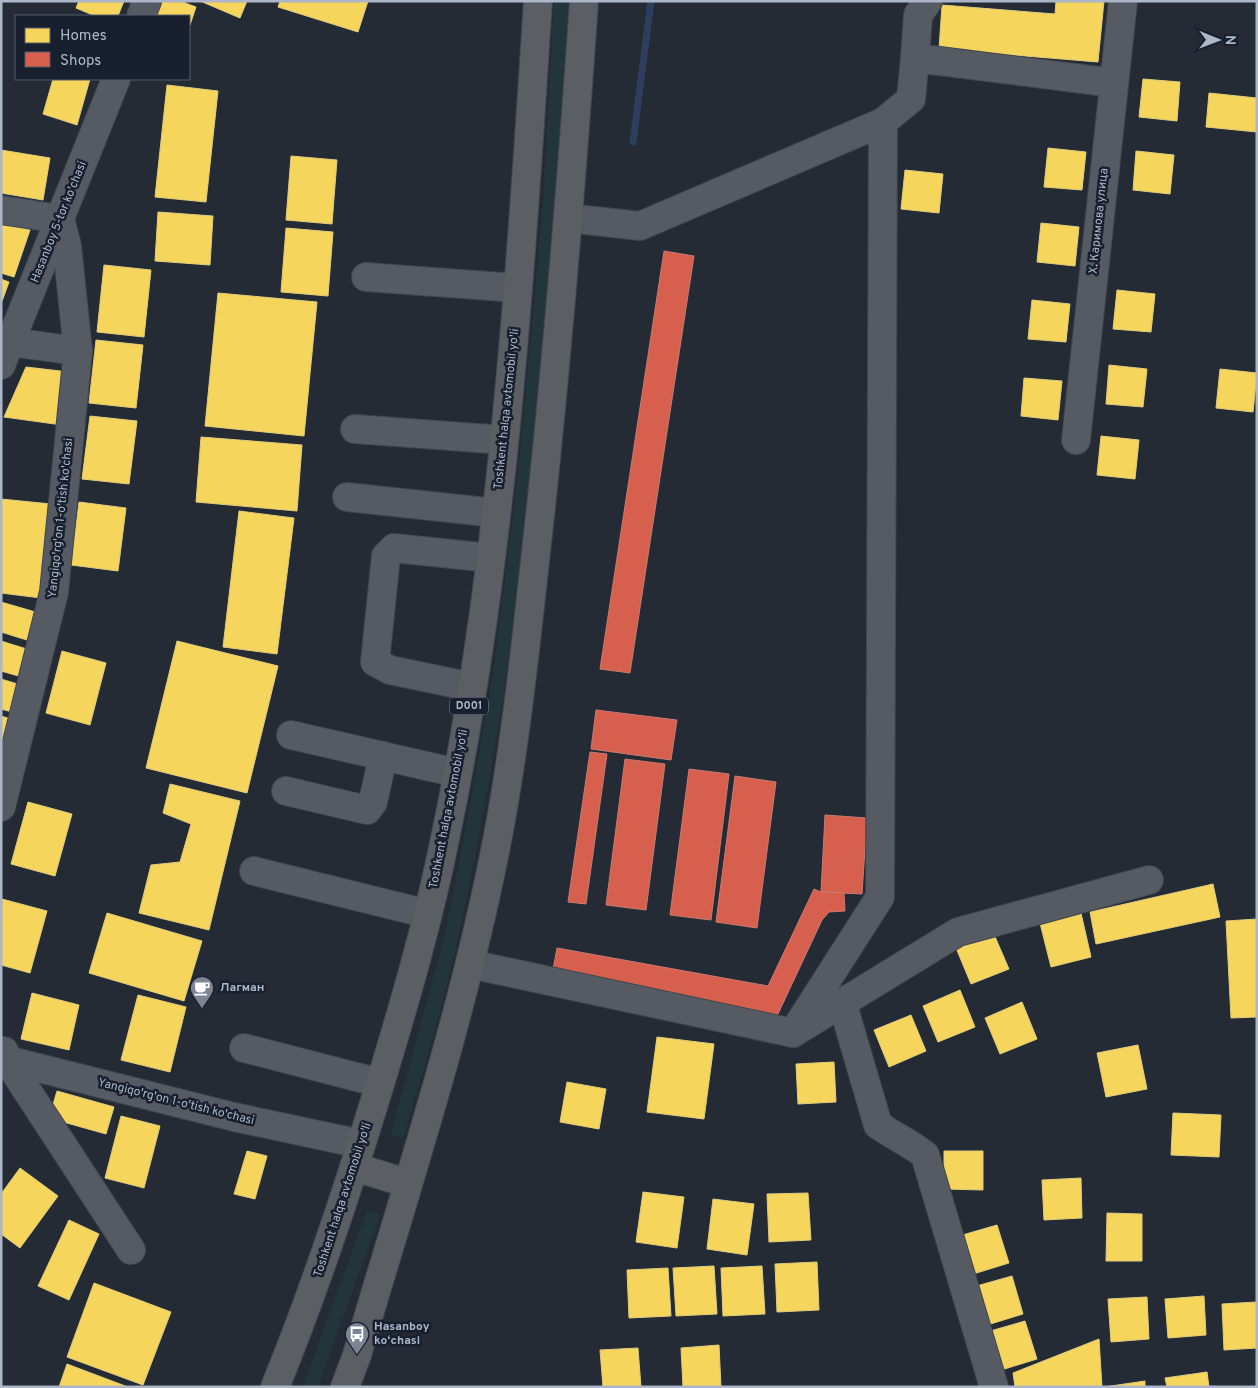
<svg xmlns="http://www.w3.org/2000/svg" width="1258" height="1388" font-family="Overpass,sans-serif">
<rect width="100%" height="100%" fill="#252b35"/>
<!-- green -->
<g fill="#22353b">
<path d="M554,1h16c-19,314 -44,629 -112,937 -15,68 -36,134 -55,201l-12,-5 53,-196 26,-132 23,-132 25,-201 13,-136 12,-136z"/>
<polygon points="367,1210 380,1215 318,1387 303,1387"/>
</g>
<!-- homes -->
<g fill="#f6d55c" stroke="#e0cc7c">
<polygon points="79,1 124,1 118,16 95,16 76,8"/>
<polygon points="161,1 180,1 196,7 189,28 189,16 156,16"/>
<polygon points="200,1 247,1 240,18"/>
<polygon points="280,1 368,1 358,32 278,7"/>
<polygon points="1056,1 1104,1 1098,62 939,49 942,5 1055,14"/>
<polygon points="53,79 90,79 77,125 43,114"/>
<polygon points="1143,79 1180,82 1177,121 1139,117"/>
<polygon points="167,85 218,91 206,202 155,197"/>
<polygon points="1209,93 1257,98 1257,132 1206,127"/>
<polygon points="1048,148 1086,152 1082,190 1044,187"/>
<polygon points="1,150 50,158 43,200 1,193"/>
<polygon points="1136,151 1174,155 1170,194 1133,190"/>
<polygon points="291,156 337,160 332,224 286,220"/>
<polygon points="905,170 943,174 939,213 901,209"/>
<polygon points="158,212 213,216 210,265 155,261"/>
<polygon points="1,220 30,230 14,277 1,273"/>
<polygon points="1041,223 1079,227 1075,266 1037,262"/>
<polygon points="286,228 333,232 328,296 281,292"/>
<polygon points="104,265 151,270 144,337 97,332"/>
<polygon points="1,279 9,282 1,304"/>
<polygon points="1117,290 1155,294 1151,332 1113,329"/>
<polygon points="218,293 317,302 304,436 205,426"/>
<polygon points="1032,300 1070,304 1066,342 1028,339"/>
<polygon points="96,340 143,345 136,408 89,403"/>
<polygon points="1109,365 1147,369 1143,407 1106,404"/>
<polygon points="26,367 69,372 62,425 4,417"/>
<polygon points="1220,369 1257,373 1253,412 1216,408"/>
<polygon points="1024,378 1062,381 1058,420 1021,416"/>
<polygon points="90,416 137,421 129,484 82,479"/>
<polygon points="1101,436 1139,440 1135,479 1097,475"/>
<polygon points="201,437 302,445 297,511 196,502"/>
<polygon points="1,499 51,504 41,598 1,593"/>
<polygon points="79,502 126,508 118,571 71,565"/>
<polygon points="239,511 294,518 277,654 223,647"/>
<polygon points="1,602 39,613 30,641 1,632"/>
<polygon points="1,641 30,650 22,677 1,671"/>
<polygon points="177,641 278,666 247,793 146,768"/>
<polygon points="62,651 106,663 90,725 46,713"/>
<polygon points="1,679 21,685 12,712 1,709"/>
<polygon points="1,716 11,719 2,746 1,746"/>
<polygon points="170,784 240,801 209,930 139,913 151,865 180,862 191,824 163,813"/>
<polygon points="28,802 72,814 55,876 11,864"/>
<polygon points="1213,884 1220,917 1096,944 1090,912"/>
<polygon points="2,899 47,911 30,973 1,965"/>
<polygon points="107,913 202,941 184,1001 89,973"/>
<polygon points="1081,913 1091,957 1051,967 1040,923"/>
<polygon points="1257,919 1257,1017 1231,1018 1226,921"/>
<polygon points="993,932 1009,969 971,984 956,948"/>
<polygon points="960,990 975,1027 938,1042 923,1006"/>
<polygon points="32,993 79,1005 69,1050 21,1039"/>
<polygon points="138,995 186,1007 170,1072 121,1060"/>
<polygon points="1022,1002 1037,1039 1000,1054 985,1018"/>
<polygon points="911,1015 926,1051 889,1067 874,1030"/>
<polygon points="657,1037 714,1044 704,1119 647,1112"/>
<polygon points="1138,1045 1147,1089 1106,1097 1097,1053"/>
<polygon points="834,1062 836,1102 798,1104 796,1064"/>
<polygon points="567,1082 606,1089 599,1129 560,1122"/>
<polygon points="57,1091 114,1107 106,1134 49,1118"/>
<polygon points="1173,1113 1221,1115 1219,1157 1171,1155"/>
<polygon points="121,1116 160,1126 144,1188 105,1178"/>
<polygon points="247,1151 267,1156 255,1199 234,1194"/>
<polygon points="944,1151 983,1151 983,1190 944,1189"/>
<polygon points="20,1168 58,1196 20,1248 1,1234 1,1194"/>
<polygon points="1081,1178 1082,1218 1044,1220 1042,1180"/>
<polygon points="643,1192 684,1197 677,1248 636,1242"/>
<polygon points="808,1193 811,1240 769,1242 767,1194"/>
<polygon points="713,1199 754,1204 747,1255 707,1249"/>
<polygon points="1107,1213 1142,1214 1142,1261 1106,1261"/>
<polygon points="69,1220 99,1234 69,1300 38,1286"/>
<polygon points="997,1225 1009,1263 970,1275 959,1236"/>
<polygon points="817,1262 819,1310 777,1312 775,1264"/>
<polygon points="714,1266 717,1314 676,1316 673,1268"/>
<polygon points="762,1266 765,1314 723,1316 721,1268"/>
<polygon points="668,1268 671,1316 629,1318 627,1270"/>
<polygon points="1012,1276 1023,1314 984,1326 973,1287"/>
<polygon points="94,1283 171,1312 143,1385 67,1357"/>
<polygon points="1204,1296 1206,1335 1168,1338 1165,1299"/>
<polygon points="1147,1297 1149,1339 1111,1342 1108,1299"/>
<polygon points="1257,1302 1257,1348 1224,1350 1222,1304"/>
<polygon points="1025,1321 1037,1359 998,1371 987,1332"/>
<polygon points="1099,1339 1102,1387 1015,1387 1013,1373"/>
<polygon points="719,1345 721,1387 683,1387 681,1348"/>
<polygon points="638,1348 641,1387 603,1387 600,1350"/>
<polygon points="67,1364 128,1387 59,1387"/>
<polygon points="1207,1372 1209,1387 1167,1387 1165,1378"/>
<polygon points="1145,1381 1145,1387 1104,1387"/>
</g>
<!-- shops -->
<g fill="#d6604d" stroke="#ca7a72">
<polygon points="664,251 694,256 630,673 600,669"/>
<polygon points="596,710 677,720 671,760 591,749"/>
<polygon points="590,752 607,754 586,904 568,902"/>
<polygon points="625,759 665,764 646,910 606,905"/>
<polygon points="689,769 729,774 711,920 670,915"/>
<polygon points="735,776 776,782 757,928 716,922"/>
<polygon points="825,815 867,818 862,894 821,892"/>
<polygon points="814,889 821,892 844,893 845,911 829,912 822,920 777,1016 552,975 557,948 768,986"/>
</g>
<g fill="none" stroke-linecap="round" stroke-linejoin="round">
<!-- stream -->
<polyline stroke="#2e3e5f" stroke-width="7" points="633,142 651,1"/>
<!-- minor casing -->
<g stroke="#41464e" stroke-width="30">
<g id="minor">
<polyline points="141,16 147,1"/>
<polyline points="915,58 918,15 928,1"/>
<polyline points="1,210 60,219 67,246 78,351"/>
<polyline points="568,218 640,226 883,122 911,99 915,58 1114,83"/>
<polyline points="366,277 518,288"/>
<polyline points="1,365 116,79"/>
<polyline points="355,429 504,440"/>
<polyline points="1076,440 1123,1"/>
<polyline points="347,497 496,513"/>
<polyline points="472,687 390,670 375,662 386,556 394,548 490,558"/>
<polyline points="291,735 457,773"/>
<polyline points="286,791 367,810 373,802 383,756"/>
<polyline points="1,807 54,592 78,351 10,342"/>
<polyline points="254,871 428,914"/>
<polyline points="470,964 793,1033 958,932 1149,880"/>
<path d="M842,1002l36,123c16,11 32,18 47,30l69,232"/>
<polyline points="793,1033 880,897 883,122"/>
<polyline points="244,1048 380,1083"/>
<polyline points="4,1051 7,1060 131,1250"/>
<polyline points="7,1060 234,1117 361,1144"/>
</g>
</g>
<!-- highway casing -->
<g stroke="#414751" stroke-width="30">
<g id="highway">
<polyline points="354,1167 407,1183"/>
<path d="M275,1387c39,-95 71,-192 101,-290 27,-88 53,-177 71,-268 56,-272 73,-551 91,-828"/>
<path d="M345,1387l12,-32c50,-170 106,-339 140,-514 20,-104 30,-210 42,-316 19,-174 33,-349 45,-524"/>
</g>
</g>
<!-- minor -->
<use href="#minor" stroke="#555a63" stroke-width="28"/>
<!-- highway -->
<use href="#highway" stroke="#5b5e62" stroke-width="28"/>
</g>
<!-- icons -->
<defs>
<g id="cafe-pin" transform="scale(1.25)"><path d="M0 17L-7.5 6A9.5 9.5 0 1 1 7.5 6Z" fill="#7d8595" stroke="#182030"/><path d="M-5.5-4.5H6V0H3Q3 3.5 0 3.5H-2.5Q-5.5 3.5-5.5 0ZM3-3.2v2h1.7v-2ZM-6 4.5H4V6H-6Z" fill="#fff"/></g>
<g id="bus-pin" transform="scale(1.25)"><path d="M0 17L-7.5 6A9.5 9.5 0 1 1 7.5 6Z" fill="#7d8595" stroke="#182030"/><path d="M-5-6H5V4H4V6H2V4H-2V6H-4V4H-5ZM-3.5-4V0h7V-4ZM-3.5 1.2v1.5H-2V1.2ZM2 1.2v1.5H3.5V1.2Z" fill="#fff"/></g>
</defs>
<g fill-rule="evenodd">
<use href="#cafe-pin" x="202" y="988"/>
<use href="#bus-pin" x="357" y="1334"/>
</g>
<g text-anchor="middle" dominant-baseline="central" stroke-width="5" stroke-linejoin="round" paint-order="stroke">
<!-- shield labels -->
<rect fill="#182030" stroke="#80899a" stroke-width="1" x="450" y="697.5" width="38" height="17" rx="4"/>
<g font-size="11" font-weight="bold" fill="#adb6c8">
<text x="469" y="706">D001</text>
</g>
<!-- street labels -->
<g font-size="12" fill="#adb6c8" stroke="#182030">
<text transform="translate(1099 221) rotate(-84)">Х. Каримова улица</text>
<text transform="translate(59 222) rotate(-68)">Hasanboy 5-tor ko'chasi</text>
<text transform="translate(507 409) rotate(-84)">Toshkent halqa avtomobil yo'li</text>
<text transform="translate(61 518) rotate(-84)">Yangiqo'rg'on 1-o'tish ko'chasi</text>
<text transform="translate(449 809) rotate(-79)">Toshkent halqa avtomobil yo'li</text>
<text transform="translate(176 1102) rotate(14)">Yangiqo'rg'on 1-o'tish ko'chasi</text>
<text transform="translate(343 1200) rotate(-72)">Toshkent halqa avtomobil yo'li</text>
</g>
<!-- poi labels -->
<g font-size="12" font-weight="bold" fill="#adb6c8" stroke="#182030" text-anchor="start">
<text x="220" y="988">Лагман</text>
<text x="374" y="1327">Hasanboy<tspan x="374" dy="14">koʻchasi</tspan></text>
</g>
</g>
<!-- border -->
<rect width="1258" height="1388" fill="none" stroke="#adb6c8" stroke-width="5"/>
<!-- legend -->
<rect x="15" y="15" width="175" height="65" fill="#182030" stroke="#545c6d"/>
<rect x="25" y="28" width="25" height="15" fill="#f6d55c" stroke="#545c6d"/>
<text x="60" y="40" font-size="15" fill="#adb6c8">Homes</text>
<rect x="25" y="52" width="25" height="15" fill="#d6604d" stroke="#545c6d"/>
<text x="60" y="65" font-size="15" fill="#adb6c8">Shops</text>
<!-- north arrow -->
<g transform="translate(1218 40) rotate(91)" stroke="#182030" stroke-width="4" paint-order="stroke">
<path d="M0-4L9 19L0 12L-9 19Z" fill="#adb6c8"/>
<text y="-8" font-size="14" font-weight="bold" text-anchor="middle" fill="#adb6c8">N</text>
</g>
</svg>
